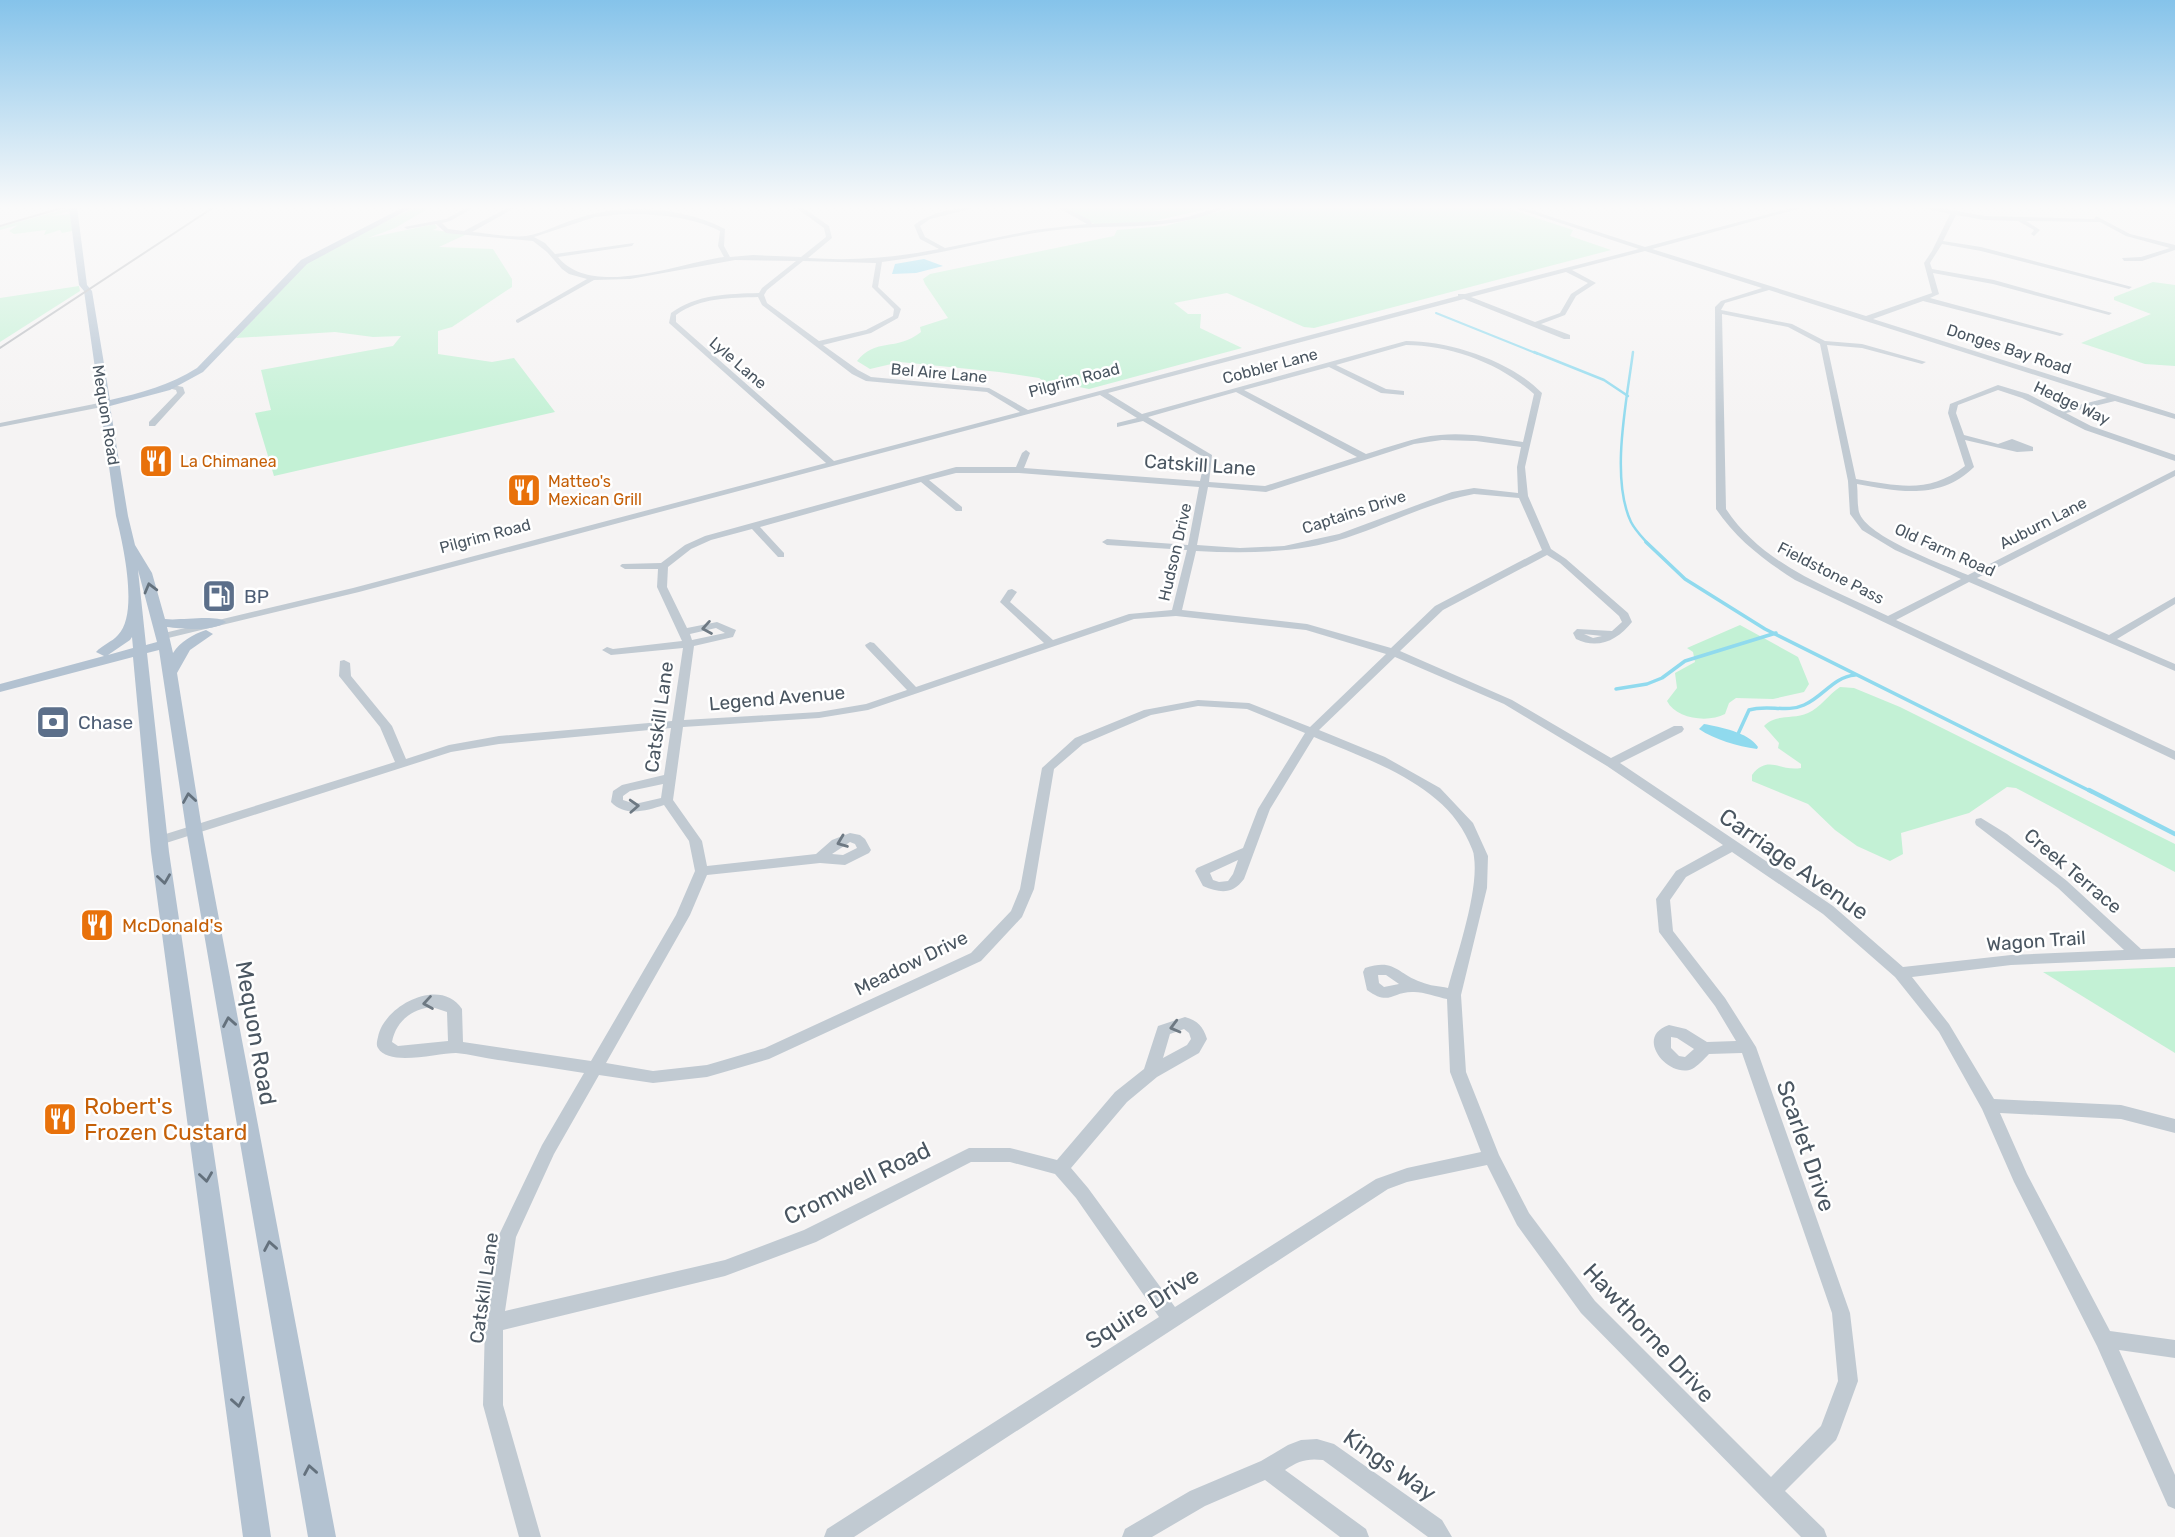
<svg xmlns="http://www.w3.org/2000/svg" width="2175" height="1537" font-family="Rubik,sans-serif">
<rect width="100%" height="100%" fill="#f5f3f3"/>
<!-- green -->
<g fill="#c3f1d5">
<polygon points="431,207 395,228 368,238 435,224 437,228 433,230 467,234 439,247 493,249 512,279 512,287 452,327 438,331 438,354 492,362 514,358 555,412 274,476 255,413 271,410 261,370 393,346 401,336 373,337 335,332 236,338 303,266 335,245 414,208"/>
<polygon points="1216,207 1136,225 1094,224 1064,208"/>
<path d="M1237,207h266l70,23 -3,6 41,14 -297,78 -10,-1 -77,-34 -53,10 14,11h13l-1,14 42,20 -153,41 -10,-2 -21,3 -19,-12 -40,-6 -99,-10 -30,7 -13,-8c19,-24 39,-9 64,-29l-1,-5 28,-9 -23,-34 -2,-5 7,-5 184,-38 3,-6 48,-4z"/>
<polygon points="70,208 70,211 50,216 71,214 72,231 62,233 60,230 44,235 46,230 14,234 9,231 18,225 0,230 0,227"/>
<polygon points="2153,282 2175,285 2175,366 2145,364 2081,343 2151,314 2114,300 2114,297"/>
<polygon points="79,286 80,291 0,342 0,298"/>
<path d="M1740,625l58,32 11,27 -5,8 -31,7 -37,-1 -7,5 -4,11c-17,9 -49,5 -58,-13l10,-13 -2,-15 20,-11 -2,-10 -6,-4z"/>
<path d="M1840,687l14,1 46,19 275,137v28l-159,-84 -9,-1 -38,26 -68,20 2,21 -13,7 -33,-15 -22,-16 -27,-26 -56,-23v-6c16,-21 29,-3 49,-7v-4l-23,-16 1,-5 -15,-17c13,-13 28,-6 44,-13 12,-5 21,-19 32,-26z"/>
<polygon points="2175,967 2175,1053 2043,972 2172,967"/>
</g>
<!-- water -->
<g fill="#90daee">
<polygon points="924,259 943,266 916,273 892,274 895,264"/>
<path d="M1704,724c16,3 44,8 54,23l-1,2c-20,-3 -42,-9 -58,-20z"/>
</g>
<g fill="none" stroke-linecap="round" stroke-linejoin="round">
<!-- stream-far3 -->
<polyline stroke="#90daee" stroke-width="2" points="1436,313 1538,354"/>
<!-- stream-far2 -->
<g stroke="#90daee" stroke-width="2.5">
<polyline points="1534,352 1604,380 1628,396"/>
<path d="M1633,352c-6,47 -23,126 -2,170 4,8 11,15 17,22"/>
</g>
<!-- stream-far1 -->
<g stroke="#90daee" stroke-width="3.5">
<polyline points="1646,542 1685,579 1765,629 2092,792"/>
<polyline points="1616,689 1647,684 1662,678 1685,661 1776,633"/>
<path d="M1738,734l11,-24c18,-6 38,3 55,-5 19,-8 29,-28 51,-30"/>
</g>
<!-- stream -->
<polyline stroke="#90daee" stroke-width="4.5" points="2089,790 2175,834"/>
<!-- minor -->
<g fill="#c1cad2" fill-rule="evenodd">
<path d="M468,207h7l-25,14 -8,2 6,6 16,2 45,-24h7l-44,25c15,1 39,6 54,4 16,-2 39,-15 56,-19 45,-14 102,-9 143,12l-1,17 6,11 23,-2 48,2 25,-20 -2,-9 -29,-21h7l27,19 3,12 -24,20c45,3 86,0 131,-9l-19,-10 -6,-14c17,-13 43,-18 64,-18l-48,12 -10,7 5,11 20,11 89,-18 53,-6 -30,-17h7l26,13 2,4c31,-2 61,-1 91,-6 15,-3 29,-11 43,-11 -52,26 -113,16 -169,23 -59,7 -116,25 -175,32l-4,25 23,22 -3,9 -27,15 -48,12 35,25 13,7 118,11 39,22 430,-114v-2h7l174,-45 -127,-42h9l124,40 150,-40h10l-153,42 214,67 66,-23 -8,-30 8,-12 18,-37 -30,-7h15l50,9 109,3 2,-3 34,18 45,11v5l-33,11h-18l-2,-3 19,-1 29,-9 -44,-12 -26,-14 -74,-1 14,9 -6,6 -3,-2 3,-4 -16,-9 -33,-1 -29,-5 -13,26 38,6 151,40 -3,2 -148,-38 -39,-7 -12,19 2,6 62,11 118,33 -3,2 -116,-31 -60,-11 6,21 -9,4 134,36 -4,2 -137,-35 -50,18 302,95v5l-60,-18 -49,12 25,13 84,29v6l-90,-31 -63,-32 -24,-8 -40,15 -2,8 8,22 34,9 14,-5 21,8v4l-16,1 -52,-12 9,27c-33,33 -75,25 -117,17 1,9 0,20 2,28 7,25 86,53 109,63l207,-105v6l-198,102 132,57 66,-38v7l-58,35 58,25v7l-206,-89 -73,38 279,131v9l-380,-180c-31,-20 -58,-40 -79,-71l-1,-202 6,-6 41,-13 -117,-37 -73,19 24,13 -20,13 -11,19 -24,9 29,11v4h-6l-100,-40 -356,94 34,21 264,-73c44,0 105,20 136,52l-17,74 3,29 23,53 15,10 62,54 4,9c-14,18 -34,28 -56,17l-3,-6 4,-4 35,2 10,-9 -3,-6 -59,-53 -13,-8 -104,55 -43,41 112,49 99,58 63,-32h8l2,3 -2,3 -62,31 213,143 70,61 108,-12 113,-5 -66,-62 -82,-63 -1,-3 1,-3 5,-1 26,16 60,47 74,68 34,-1v10l-164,7 -99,12 37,47 45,75 127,6 54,14v14l-54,-14 -121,-6 27,61 83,157 65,9v18l-56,-8 56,125v34l-7,-3 -71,-160 -83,-164 -32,-73 -43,-77 -44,-55 -72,-63 -91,-62 -46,25 -16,23 3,31 52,67 31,49 94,266 8,68 -19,52 -3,7 -51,51 39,38 3,8h-26l-220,-224 -64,-88 -30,-60 -80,17 -19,7 -534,348h-30l3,-8 332,-212 -83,-119 -21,-24 -45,-12h-39l-155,80 -91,34 -222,54v75l38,132h-22l-36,-132 2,-82 13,-86 44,-92 42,-72c-29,-5 -57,-9 -86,-13 -14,-2 -28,-6 -42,-7 -19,0 -67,14 -78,-5 -2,-3 -1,-7 0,-11 6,-32 63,-61 84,-28l1,33 128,19 85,-146 19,-44 -6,-30 -25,-36c-18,6 -39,12 -53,-3l2,-11 9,-6 42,-10 7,-47 -172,16 -48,8 -288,92h-10l-2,-3 2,-3 242,-76 -15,-35 -41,-51 1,-15 4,-1 6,3 1,13 41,50 14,33 43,-14 50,-9 173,-15 11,-73 -72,7 -9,-5 5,-3 6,2 69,-8 -25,-54 1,-18h-33l-5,-3 2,-2 39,-1 24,-18 20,-9 251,-69h60l6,-14 4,-3 4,3 -6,15 176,13 5,-23 -62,-37 -26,6v-4l20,-5 -37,-23 -741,197 -195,47 -4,-1 -1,-2 1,-2 193,-46 473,-125 -157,-140 2,-10c26,-19 57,-19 88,-20l3,-5 34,-27 -61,-1 -105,19 -36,1 -76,43 -2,-1v-2l71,-41 -18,-5 -7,-5 -15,-17 -14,-11 -87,-8 -10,-9 -29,5 -3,-2 42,-8zM623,214c33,0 67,2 97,17l-2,15 6,11c-45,6 -132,42 -166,0l74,-11 2,-3 -79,11 -10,-11 -11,-6 61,-20zM803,261l73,2 -4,24 22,22 -1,7 -27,14 -47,11 -52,-38 -3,-8 3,-5zM1566,272l22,11 -17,11 -11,19 -25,9 -64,-25zM1769,290l338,108 -48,12 -31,-16 -30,-9 -48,19 -2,9 17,53c-36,28 -66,20 -109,13l-29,-134 35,3 60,16 4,-2 -64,-18 -37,-3 -33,-17 -71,-14 4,-7zM758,297l4,8 90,69 14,7 121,11 33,20 -186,49 -158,-139v-7c25,-18 54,-17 82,-18zM1722,314l66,13 32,17 28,137 2,33 12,16 33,20 66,29 -73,37c-59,-28 -125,-51 -162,-107zM1406,345c45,0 95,19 128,49l-11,48c-27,-4 -56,-10 -83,-7 -26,2 -50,12 -74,19l-122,-64 85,-23 52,26 23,2v-4l-18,-2 -50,-24zM1236,392l121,65 -92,29 -56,-4 3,-27 -64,-38zM1442,440l34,1 45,6 -4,20 1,26 -44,-5 -22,4 -113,42 -55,12 -44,2 -43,-3 11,-58 58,5 148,-48zM956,473h63l180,14 -11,58 -81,-6 -5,3 5,3 80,5 -15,60 -43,4 -76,26 -43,-38 7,-10 -5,-3 -4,1 -8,12 44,41 -128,44 -42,-44 -4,-1 -5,3 1,2 41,43 -41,14 -47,8 -135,8 10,-74 39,-9 3,-7 -19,-8 -30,6 -20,-41 1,-20 23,-18 20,-9 41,-11 26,28h6v-4l-24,-26 161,-45 35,29h6v-4l-33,-27zM1474,494l45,4 23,52 -107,56 -44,42 -84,-24 -125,-14 14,-59c51,3 101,2 150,-13 43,-14 84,-36 128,-44zM1176,616l130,14 80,24 -76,73 -61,-24 -51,-3 -54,10 -69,28 -33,30 -22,121 -9,22 -40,42 -206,95 -58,17 -54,6 -47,-8 84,-148 17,-40 113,-12 25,2 24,-12 2,-3 -6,-11 -5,-4 -10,-2 -18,7 -16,14 -109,12 -5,-25 -29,-41 10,-73 136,-9 49,-8 266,-91zM716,628l9,5 -33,7 -2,-6zM1584,634l18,2 -9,2zM1395,657l109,47 103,62 116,79 -47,26 -20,28 3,33 56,74 21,35 -29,1 -21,-13 -17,-4c-36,12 0,54 23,44 6,-3 12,-10 17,-15l33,-1 90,260 6,68 -17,45 -50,51 -176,-176 -66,-88 -30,-58 -33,-83 -5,-77 26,-107 1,-32 -15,-33 -33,-35 -55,-31 -66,-27zM1198,706l49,3 58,24 -47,76 -15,39 -46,20 -2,3 8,15c17,7 29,9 41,-7l26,-70 44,-72c55,23 130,47 155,105 2,5 5,10 5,15 5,34 -17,97 -26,131 -9,-2 -18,-2 -27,-6 -25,-9 -26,-24 -56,-14l-2,4 4,18c23,17 25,1 47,2 10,0 23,5 33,7l3,73 31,80 -74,16 -31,11 -201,128 -87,-119 -17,-20 56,-66 30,-25 42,-24 8,-14c-4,-13 -9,-18 -22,-22l-27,9 -14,43 -29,23 -58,68 -47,-12h-41l-165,82 -79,30 -220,51 11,-74 38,-83 45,-79 54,8 54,-6 62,-18 212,-98 41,-44 12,-28 20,-120 29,-25 68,-29zM663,784l-2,14 -26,6 -12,-4v-4l7,-5zM850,842l5,2 2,4 -14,7 -11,-1zM1238,860l-5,14 -5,7 -9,1 -6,-2 -3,-7zM1378,975h8l13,9 -15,3 -5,-4zM432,1007l15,5 1,29 -50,5 -6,-4c4,-21 20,-33 40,-35zM1184,1029l5,4 2,6 -4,6 -24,13 7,-24zM1671,1037l6,1 17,11 -9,8 -6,-1 -8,-8z"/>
<polygon points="168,384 183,387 185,393 155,426 149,426 149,422 177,393 176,390 168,388"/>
<polygon points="104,402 108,404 107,406 0,427 0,423"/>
<path d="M1317,1439l17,5 108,76 10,17h-24l-105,-77c-16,-2 -25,1 -38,10l81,59 3,8h-29l-75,-57 -60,26 -53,31h-30l3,-8 65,-38 71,-30 27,-16 13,-5z"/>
</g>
<!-- major -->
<path fill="#b3c2d1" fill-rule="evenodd" d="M69,207h8l10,78 5,6 18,109c31,-7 60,-15 87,-32l104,-108 103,-53h9l-106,57 -104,108 -33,18 -60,16 18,110 7,29 17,28 13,46c16,2 51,-5 61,3 -13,10 -43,7 -59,5l6,26c7,-11 20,-19 33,-23l7,4 -23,16 -13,23 25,156 134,708h-28l-122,-708 -27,-179 -12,3 22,199 102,685h-28l-92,-685 -18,-195 -133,35v-8l104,-28 -8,-4c6,-7 16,-10 22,-17 21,-21 5,-91 -2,-119l-32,-225 -5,-6zM138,570l19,72 -11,3zM132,637l1,11 -25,7 22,-15z"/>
<!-- rail -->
<g stroke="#b5b8bd" stroke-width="2">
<polyline points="0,226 65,207"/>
<polyline points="0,348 214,207"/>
</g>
</g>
<!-- one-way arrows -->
<defs><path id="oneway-chevron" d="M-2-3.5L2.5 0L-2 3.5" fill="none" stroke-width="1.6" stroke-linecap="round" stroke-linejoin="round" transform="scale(1.75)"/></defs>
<g stroke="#64717d">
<use href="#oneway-chevron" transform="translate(150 588) rotate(-105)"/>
<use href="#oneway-chevron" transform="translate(189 798) rotate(-99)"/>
<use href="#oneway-chevron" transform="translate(164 879) rotate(82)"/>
<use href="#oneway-chevron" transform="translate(229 1022) rotate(-100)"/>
<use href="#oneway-chevron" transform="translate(206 1177) rotate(82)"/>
<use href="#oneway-chevron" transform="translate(270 1246) rotate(-100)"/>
<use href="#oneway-chevron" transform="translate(238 1402) rotate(80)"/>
<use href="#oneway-chevron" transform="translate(310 1470) rotate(-100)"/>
</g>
<g stroke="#6e7983">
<use href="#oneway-chevron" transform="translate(707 628) rotate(170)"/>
<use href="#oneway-chevron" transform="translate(634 806) rotate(-3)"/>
<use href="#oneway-chevron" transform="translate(842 842) rotate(159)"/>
<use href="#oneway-chevron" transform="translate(428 1003) rotate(171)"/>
<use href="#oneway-chevron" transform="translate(1175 1027) rotate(165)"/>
</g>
<!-- sky -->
<linearGradient id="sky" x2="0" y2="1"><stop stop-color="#85c3ea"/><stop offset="0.49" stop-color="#fafafa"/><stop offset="1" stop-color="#fafafa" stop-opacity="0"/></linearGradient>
<rect width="2175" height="423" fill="url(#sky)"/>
<!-- icons -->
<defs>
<g id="restaurant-square" transform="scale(1.75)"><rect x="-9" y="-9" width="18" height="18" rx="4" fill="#e8710a" stroke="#fff"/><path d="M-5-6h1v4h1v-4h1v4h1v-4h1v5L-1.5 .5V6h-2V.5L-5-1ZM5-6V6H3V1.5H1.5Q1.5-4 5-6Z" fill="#fff"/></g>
<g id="fuel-square" transform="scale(1.75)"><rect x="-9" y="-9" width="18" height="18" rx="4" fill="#5c6f8a" stroke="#fff"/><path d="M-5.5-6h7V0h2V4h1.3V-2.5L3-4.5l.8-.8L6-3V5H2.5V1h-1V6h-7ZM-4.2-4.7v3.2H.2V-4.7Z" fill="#fff"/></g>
<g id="bank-square" transform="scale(1.75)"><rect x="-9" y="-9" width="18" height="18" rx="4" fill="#5c6f8a" stroke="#fff"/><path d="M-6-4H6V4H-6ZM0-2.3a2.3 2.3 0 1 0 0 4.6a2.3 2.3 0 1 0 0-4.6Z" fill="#fff"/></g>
</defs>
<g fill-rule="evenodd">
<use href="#restaurant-square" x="156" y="461"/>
<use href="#restaurant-square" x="524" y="490"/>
<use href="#fuel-square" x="219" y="596"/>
<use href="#bank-square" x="53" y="722"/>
<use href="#restaurant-square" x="97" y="925"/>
<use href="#restaurant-square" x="60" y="1119"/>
</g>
<g text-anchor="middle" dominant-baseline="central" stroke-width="5" stroke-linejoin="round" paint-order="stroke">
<!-- far-street labels -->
<g font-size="16" fill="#4a5661" stroke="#fff">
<text transform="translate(2009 349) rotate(18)">Donges Bay Road</text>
<text transform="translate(738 363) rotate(41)">Lyle Lane</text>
<text transform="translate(1270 366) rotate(-15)">Cobbler Lane</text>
<text transform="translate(939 373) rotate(5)">Bel Aire Lane</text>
<text transform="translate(1074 380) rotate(-15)">Pilgrim Road</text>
<text transform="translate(2072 403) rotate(25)">Hedge Way</text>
<text transform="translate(106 415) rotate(81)">Mequon Road</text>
<text transform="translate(1354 512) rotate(-18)">Captains Drive</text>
<text transform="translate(2043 523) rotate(-27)">Auburn Lane</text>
<text transform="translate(485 536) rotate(-15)">Pilgrim Road</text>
<text transform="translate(1945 550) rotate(24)">Old Farm Road</text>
<text transform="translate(1175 552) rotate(-77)">Hudson Drive</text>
<text transform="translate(1831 573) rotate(27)">Fieldstone Pass</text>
</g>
<!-- far-food labels -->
<g font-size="16" fill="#c56008" stroke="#fff" text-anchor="start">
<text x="180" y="461">La Chimanea</text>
<text x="548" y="481">Matteo's<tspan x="548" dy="18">Mexican Grill</tspan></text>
</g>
<!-- street labels -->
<g font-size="19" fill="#4a5661" stroke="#fff">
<text transform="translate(1200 465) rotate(4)">Catskill Lane</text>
<text transform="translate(777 698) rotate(-5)">Legend Avenue</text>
<text transform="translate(659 717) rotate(-82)">Catskill Lane</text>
<text transform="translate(2073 871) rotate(40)">Creek Terrace</text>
<text transform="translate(2036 941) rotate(-4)">Wagon Trail</text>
<text transform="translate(911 963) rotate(-26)">Meadow Drive</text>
<text transform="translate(484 1288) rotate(-82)">Catskill Lane</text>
</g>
<!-- service labels -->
<g font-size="19" fill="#4e5e75" stroke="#fff" text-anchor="start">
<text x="244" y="596">BP</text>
<text x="78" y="722">Chase</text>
</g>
<!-- food labels -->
<g font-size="19" fill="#c56008" stroke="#fff" text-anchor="start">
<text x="122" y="925">McDonald's</text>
</g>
<!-- near-street labels -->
<g font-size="23" fill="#4a5661" stroke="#fff">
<text transform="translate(1794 864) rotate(35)">Carriage Avenue</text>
<text transform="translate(256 1033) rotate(80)">Mequon Road</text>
<text transform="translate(1806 1146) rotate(71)">Scarlet Drive</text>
<text transform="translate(857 1183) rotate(-26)">Cromwell Road</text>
<text transform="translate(1142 1308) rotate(-33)">Squire Drive</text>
<text transform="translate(1649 1333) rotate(47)">Hawthorne Drive</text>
<text transform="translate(1390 1465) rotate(35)">Kings Way</text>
</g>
<!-- near-food labels -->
<g font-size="23" fill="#c56008" stroke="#fff" text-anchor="start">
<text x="84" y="1106">Robert's<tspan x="84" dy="26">Frozen Custard</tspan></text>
</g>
</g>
</svg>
